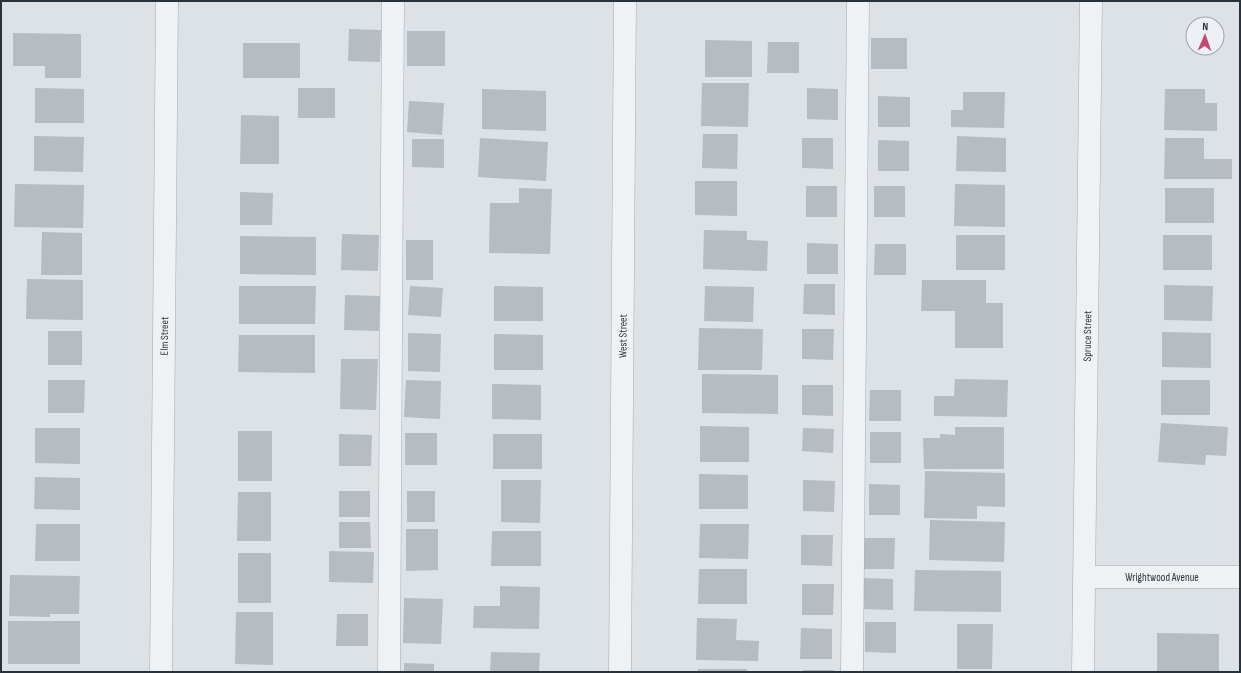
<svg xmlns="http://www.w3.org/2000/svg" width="1241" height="673" font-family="'Sofia Sans Condensed',sans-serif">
<rect width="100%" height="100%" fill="#dde2e6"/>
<!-- building -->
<g fill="#b5bcc2">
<polygon points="349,29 381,30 380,62 348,61"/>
<rect x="407" y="31" width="38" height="35"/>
<polygon points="13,33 81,34 81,78 45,78 45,66 13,66"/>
<rect x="871" y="38" width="36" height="31"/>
<polygon points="705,40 752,41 752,77 705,77"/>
<polygon points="768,42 799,42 799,73 767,73"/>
<rect x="243" y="43" width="57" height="35"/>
<polygon points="702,83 749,83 748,127 701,126"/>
<polygon points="35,88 84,89 84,123 35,123"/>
<rect x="298" y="88" width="37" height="30"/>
<polygon points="807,88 838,89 838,120 807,119"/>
<polygon points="482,89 546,91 546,131 482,129"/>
<polygon points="1165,89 1205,89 1205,103 1217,103 1217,131 1164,130"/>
<polygon points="963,92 1005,92 1004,128 951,127 951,110 963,110"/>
<polygon points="878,96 910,97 910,127 878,127"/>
<polygon points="409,101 444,103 442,135 407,132"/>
<polygon points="241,115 279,116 279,164 240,164"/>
<polygon points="703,134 738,134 737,169 702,168"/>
<polygon points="34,136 84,137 83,172 34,171"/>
<polygon points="957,136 1006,138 1006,172 956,171"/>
<polygon points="480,138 548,142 546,181 478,177"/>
<polygon points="802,138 833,138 833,169 802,168"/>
<polygon points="1165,138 1204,138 1204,159 1232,159 1232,179 1164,179"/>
<polygon points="412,139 444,139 444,168 412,167"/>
<polygon points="878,140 909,141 909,171 878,171"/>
<polygon points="695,181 737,181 737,216 695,215"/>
<polygon points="15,184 84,185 83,228 14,227"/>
<polygon points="955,184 1005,185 1005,227 954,226"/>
<rect x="806" y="186" width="31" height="31"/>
<rect x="874" y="186" width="31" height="31"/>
<polygon points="519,188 552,189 550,254 489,253 490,203 519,203"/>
<rect x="1165" y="188" width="49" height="35"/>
<polygon points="240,192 273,193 272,225 240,225"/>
<polygon points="704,230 747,231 747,240 768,241 767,271 703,269"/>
<polygon points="42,232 82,233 82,275 41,275"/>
<polygon points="342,234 379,235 378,271 341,270"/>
<rect x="956" y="235" width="49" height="35"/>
<rect x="1163" y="235" width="49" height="35"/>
<polygon points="240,236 316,237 316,275 240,274"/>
<rect x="406" y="240" width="27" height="40"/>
<polygon points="807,243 838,244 838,274 807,274"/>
<polygon points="875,244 906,244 906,275 874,275"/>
<polygon points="27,279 83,280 83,320 26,319"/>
<polygon points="922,280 986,280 986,303 1003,303 1003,348 955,348 955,311 921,311"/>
<polygon points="804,284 835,284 835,315 803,314"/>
<polygon points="1164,285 1213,286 1212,321 1164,320"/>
<polygon points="239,286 316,286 315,324 239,324"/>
<polygon points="410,286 443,288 441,317 408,315"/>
<polygon points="494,286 543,287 543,321 494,321"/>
<polygon points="705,286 754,287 753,322 704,321"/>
<polygon points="345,295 380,296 379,331 344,330"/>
<polygon points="699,328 763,329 762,370 698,370"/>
<polygon points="802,329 834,329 833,360 802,359"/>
<rect x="48" y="331" width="34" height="34"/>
<polygon points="1162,332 1211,333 1211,368 1162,367"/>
<polygon points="408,333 441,334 440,372 408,371"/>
<polygon points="494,334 543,335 543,370 494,370"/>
<polygon points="239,335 315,335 315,373 238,372"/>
<polygon points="341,359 378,359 376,410 340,409"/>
<polygon points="702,374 778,375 778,414 702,413"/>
<polygon points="955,379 1008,380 1007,417 934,416 934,396 954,396"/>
<polygon points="48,380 85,380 84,413 48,413"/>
<polygon points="406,380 441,381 440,419 404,417"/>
<rect x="1161" y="380" width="49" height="35"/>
<polygon points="492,384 541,385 541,420 492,419"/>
<polygon points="802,385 833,385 833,416 802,415"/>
<polygon points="870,390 901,390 901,421 869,421"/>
<polygon points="1161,423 1228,427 1226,456 1206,455 1205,465 1158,462"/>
<polygon points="700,426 749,427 749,462 700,462"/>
<polygon points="955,427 1004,427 1004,469 924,469 923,438 940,438 940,434 955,435"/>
<polygon points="35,428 80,428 80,464 35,463"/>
<polygon points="803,428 834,429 833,453 802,451"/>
<rect x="238" y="431" width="34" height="50"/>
<rect x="870" y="432" width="31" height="31"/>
<rect x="405" y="433" width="32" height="32"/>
<polygon points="339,434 372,435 371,466 339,466"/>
<rect x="493" y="434" width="49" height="35"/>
<polygon points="925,471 1005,473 1005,507 977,506 977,519 924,518"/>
<polygon points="699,474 748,475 748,509 699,509"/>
<polygon points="35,477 80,478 80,510 34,509"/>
<polygon points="501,480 541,480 540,523 501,522"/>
<polygon points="803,480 835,481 834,512 803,511"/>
<polygon points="869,484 900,485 900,515 869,515"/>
<rect x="339" y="491" width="31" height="26"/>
<rect x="407" y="491" width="28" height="31"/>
<polygon points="238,492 271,492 271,541 237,541"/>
<polygon points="930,520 1005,522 1004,562 929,560"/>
<polygon points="339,522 370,522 371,548 339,548"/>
<polygon points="36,524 80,524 80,561 35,561"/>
<polygon points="700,524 749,524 748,559 699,558"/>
<polygon points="406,529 438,529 438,570 406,571"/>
<polygon points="492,531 541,531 541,566 491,566"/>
<polygon points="801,535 833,535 832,566 801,565"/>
<polygon points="863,538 895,538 894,569 863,569"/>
<polygon points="329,551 374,552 373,583 329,582"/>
<rect x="238" y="553" width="33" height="50"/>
<polygon points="699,569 747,569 747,604 698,604"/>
<polygon points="915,570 1001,571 1001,612 914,611"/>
<polygon points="10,575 80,576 79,614 50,614 50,617 9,616"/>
<polygon points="862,578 893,579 893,610 861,609"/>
<polygon points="802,584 834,584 833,615 802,615"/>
<polygon points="500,586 540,587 539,629 473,628 474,606 500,606"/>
<polygon points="404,598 443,599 441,644 403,643"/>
<polygon points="236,612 273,612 273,665 235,664"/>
<polygon points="337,614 368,614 368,646 336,646"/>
<polygon points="697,618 737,619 736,640 759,641 758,661 696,660"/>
<rect x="8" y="621" width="72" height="43"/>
<polygon points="865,622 896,622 896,653 865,652"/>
<polygon points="957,624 993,624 992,669 957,669"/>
<polygon points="801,628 832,629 832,659 800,659"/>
<polygon points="1157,633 1219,634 1219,672 1157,672"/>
<polygon points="491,652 540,653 539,672 490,672"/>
<polygon points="404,663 434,664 434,672 404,672"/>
<rect x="698" y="669" width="49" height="3"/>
<rect x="803" y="670" width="31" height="2"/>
</g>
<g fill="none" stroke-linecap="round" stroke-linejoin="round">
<!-- minor casing -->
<g stroke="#a3aaaf" stroke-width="23">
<g id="minor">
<path id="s1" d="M1085,577h155"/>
<path id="s2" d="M161,672l6,-671"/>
<polyline points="389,672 393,1"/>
<path id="s3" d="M620,672l5,-671"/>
<polyline points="852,672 858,1"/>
<path id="s4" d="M1083,672l8,-671"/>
</g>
</g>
<!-- minor -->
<use href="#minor" stroke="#eff2f4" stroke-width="22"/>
</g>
<g text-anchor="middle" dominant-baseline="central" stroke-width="3" stroke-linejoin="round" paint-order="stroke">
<!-- street labels -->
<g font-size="11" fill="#28323b" stroke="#ecf0f4">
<text stroke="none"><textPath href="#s2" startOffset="336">Elm Street</textPath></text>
<text stroke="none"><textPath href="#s3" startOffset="336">West Street</textPath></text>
<text stroke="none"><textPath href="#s4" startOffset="336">Spruce Street</textPath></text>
<text stroke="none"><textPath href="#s1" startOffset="77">Wrightwood Avenue</textPath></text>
</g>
</g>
<!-- border -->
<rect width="1241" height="673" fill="none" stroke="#28323b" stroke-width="4"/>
<!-- north arrow -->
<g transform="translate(1205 36) rotate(2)"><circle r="19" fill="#ecf0f4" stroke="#9ea4aa"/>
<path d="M0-3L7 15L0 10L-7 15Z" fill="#c24a70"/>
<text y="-6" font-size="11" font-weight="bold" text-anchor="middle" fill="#28323b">N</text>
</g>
</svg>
